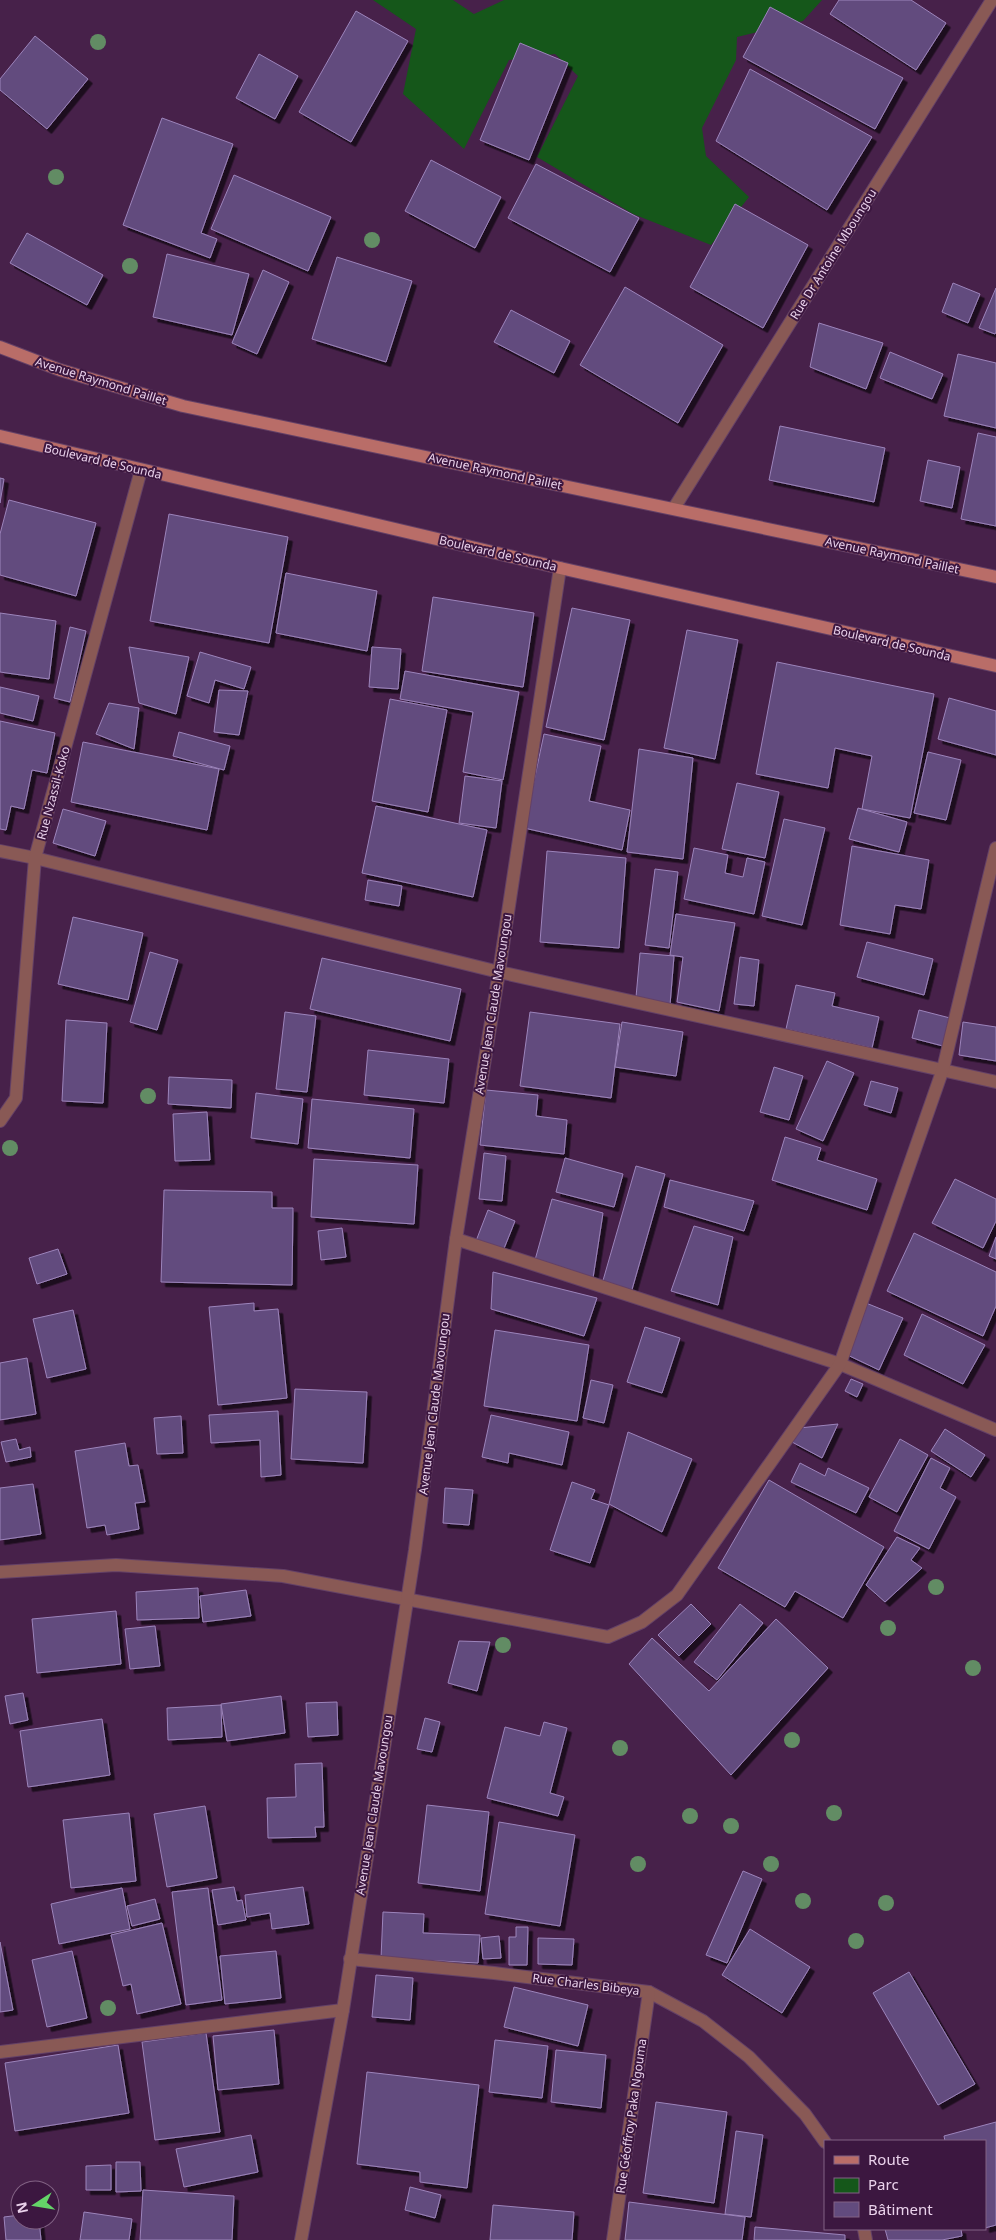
<svg xmlns="http://www.w3.org/2000/svg" width="996" height="2240" font-family="'Noto Sans',sans-serif">
<defs>
<filter id="shadow"><feDropShadow dx="4.5" dy="4.5" stdDeviation="0" flood-color="#0009"/></filter>
</defs>
<rect width="100%" height="100%" fill="#47214a"/>
<!-- green -->
<polygon fill="#15571a" points="373,0 453,0 474,14 504,0 822,0 803,21 737,37 736,60 702,128 706,156 749,197 711,245 633,214 537,157 578,76 555,54 509,60 464,149 403,94 416,29"/>
<!-- building -->
<g fill="#624b7e" stroke="#9c84bb" filter="url(#shadow)">
<polygon points="839,0 911,0 946,23 916,70 830,14"/>
<polygon points="770,7 903,78 875,129 743,57"/>
<polygon points="356,11 408,41 351,142 299,112"/>
<polygon points="35,36 88,79 47,129 0,90 0,79"/>
<polygon points="520,43 568,63 529,160 480,140"/>
<polygon points="259,54 298,76 275,119 236,98"/>
<polygon points="750,69 872,137 827,210 716,141"/>
<polygon points="162,118 233,144 201,233 217,239 210,258 123,225"/>
<polygon points="431,160 501,197 475,248 405,211"/>
<polygon points="536,164 639,218 610,272 508,218"/>
<polygon points="234,175 331,217 308,271 211,229"/>
<polygon points="735,204 808,245 763,328 690,287"/>
<polygon points="27,233 103,275 87,305 10,263"/>
<polygon points="167,254 249,274 232,335 153,317"/>
<polygon points="337,257 412,281 386,362 312,339"/>
<polygon points="263,270 289,282 257,354 232,343"/>
<polygon points="953,283 980,294 968,323 942,312"/>
<polygon points="625,287 723,345 678,423 580,365"/>
<polygon points="996,288 996,332 995,334 979,328"/>
<polygon points="511,310 570,341 554,373 494,342"/>
<polygon points="819,323 883,343 866,389 810,367"/>
<polygon points="890,352 943,374 932,399 880,378"/>
<polygon points="958,354 996,363 996,428 944,416"/>
<polygon points="780,426 885,448 874,502 769,480"/>
<polygon points="978,433 996,437 996,526 961,519"/>
<polygon points="928,460 960,467 952,508 920,501"/>
<polygon points="0,478 4,479 0,503"/>
<polygon points="9,500 96,523 76,596 0,575 0,534"/>
<polygon points="169,514 288,537 269,643 150,621"/>
<polygon points="286,573 377,591 367,651 276,633"/>
<polygon points="433,597 534,613 523,687 422,671"/>
<polygon points="572,608 630,620 604,740 546,727"/>
<polygon points="0,613 56,621 49,679 0,672"/>
<polygon points="70,627 86,631 70,702 54,698"/>
<polygon points="687,630 738,640 715,759 664,748"/>
<polygon points="129,647 189,657 176,714 139,703"/>
<polygon points="372,647 401,649 398,689 369,687"/>
<polygon points="200,652 251,667 244,689 215,680 209,703 187,696"/>
<polygon points="777,662 934,694 910,818 862,809 872,756 835,748 828,788 756,774"/>
<polygon points="405,671 519,692 503,780 463,772 473,712 400,699"/>
<polygon points="0,687 39,696 33,721 0,713"/>
<polygon points="219,690 248,691 239,735 214,732"/>
<polygon points="949,698 996,711 996,755 938,739"/>
<polygon points="390,699 447,710 428,812 372,801"/>
<polygon points="109,703 139,708 134,749 96,734"/>
<polygon points="0,721 55,733 47,773 32,770 24,809 11,806 6,830 0,829"/>
<polygon points="179,732 230,746 224,770 173,756"/>
<polygon points="544,734 601,746 589,801 630,810 622,850 524,828"/>
<polygon points="83,742 219,769 207,830 71,802"/>
<polygon points="639,749 693,758 683,859 627,852"/>
<polygon points="928,752 961,760 946,820 914,813"/>
<polygon points="465,776 502,781 496,828 459,823"/>
<polygon points="737,783 779,792 765,858 722,849"/>
<polygon points="376,806 487,830 473,897 362,873"/>
<polygon points="858,808 907,822 899,852 849,839"/>
<polygon points="63,809 106,821 95,856 53,843"/>
<polygon points="784,819 825,828 802,925 762,916"/>
<polygon points="852,846 929,860 921,909 895,905 890,934 840,925"/>
<polygon points="694,848 728,855 725,873 743,877 747,858 765,862 754,914 684,899"/>
<polygon points="547,851 626,858 619,948 540,942"/>
<polygon points="655,869 678,872 669,948 645,945"/>
<polygon points="368,880 402,886 399,906 365,900"/>
<polygon points="676,914 735,923 719,1011 677,1002 683,957 670,955"/>
<polygon points="73,917 143,933 128,1000 58,984"/>
<polygon points="867,942 933,959 924,995 857,977"/>
<polygon points="150,952 178,960 157,1030 130,1022"/>
<polygon points="640,953 674,956 670,1005 636,997"/>
<polygon points="740,957 759,960 754,1006 734,1004"/>
<polygon points="322,958 461,989 450,1041 310,1009"/>
<polygon points="796,985 835,993 832,1006 879,1017 872,1048 786,1029"/>
<polygon points="919,1010 950,1018 943,1046 912,1038"/>
<polygon points="285,1012 316,1016 307,1092 276,1089"/>
<polygon points="530,1012 620,1024 611,1098 520,1086"/>
<polygon points="66,1020 107,1023 103,1103 62,1101"/>
<polygon points="622,1022 683,1032 676,1076 615,1067"/>
<polygon points="963,1022 996,1027 996,1061 959,1055"/>
<polygon points="368,1050 449,1059 444,1103 364,1095"/>
<polygon points="827,1061 854,1073 823,1141 796,1129"/>
<polygon points="774,1067 803,1076 789,1120 760,1112"/>
<polygon points="169,1077 232,1080 231,1108 168,1104"/>
<polygon points="871,1081 898,1088 891,1113 864,1105"/>
<polygon points="486,1090 538,1095 536,1116 567,1120 564,1154 480,1145"/>
<polygon points="256,1093 303,1099 298,1144 251,1138"/>
<polygon points="312,1099 414,1109 410,1158 308,1148"/>
<polygon points="207,1112 210,1160 175,1161 173,1114"/>
<polygon points="785,1137 821,1148 817,1160 877,1179 867,1210 772,1180"/>
<polygon points="484,1153 506,1156 502,1201 479,1199"/>
<polygon points="565,1158 623,1174 614,1207 556,1192"/>
<polygon points="314,1159 418,1165 414,1224 311,1217"/>
<polygon points="636,1166 665,1174 631,1293 602,1284"/>
<polygon points="955,1179 996,1199 996,1221 983,1248 932,1223"/>
<polygon points="670,1180 754,1201 744,1231 664,1207"/>
<polygon points="164,1190 272,1192 272,1208 293,1208 292,1285 161,1282"/>
<polygon points="552,1199 603,1213 593,1278 535,1260"/>
<polygon points="488,1210 515,1221 503,1251 476,1241"/>
<polygon points="694,1226 733,1237 718,1305 671,1291"/>
<polygon points="342,1228 346,1257 321,1260 318,1231"/>
<polygon points="914,1233 996,1272 996,1306 983,1336 887,1291"/>
<polygon points="996,1237 996,1259 989,1256"/>
<polygon points="58,1249 67,1274 37,1284 29,1258"/>
<polygon points="493,1272 597,1298 584,1336 491,1309"/>
<polygon points="861,1301 903,1318 879,1370 839,1351"/>
<polygon points="254,1303 254,1311 278,1309 287,1398 218,1405 209,1307"/>
<polygon points="73,1310 86,1369 47,1378 33,1319"/>
<polygon points="922,1314 985,1345 963,1384 904,1355"/>
<polygon points="645,1327 680,1338 662,1393 627,1382"/>
<polygon points="495,1330 589,1345 577,1421 484,1406"/>
<polygon points="27,1358 36,1414 0,1420 0,1363"/>
<polygon points="851,1379 863,1384 857,1397 845,1391"/>
<polygon points="591,1380 613,1385 604,1423 583,1418"/>
<polygon points="295,1389 367,1392 363,1463 291,1459"/>
<polygon points="278,1411 281,1475 261,1477 260,1440 211,1443 209,1415"/>
<polygon points="491,1415 569,1432 562,1465 509,1453 508,1463 482,1457"/>
<polygon points="181,1416 183,1453 157,1454 154,1418"/>
<polygon points="838,1424 822,1458 792,1442 799,1428"/>
<polygon points="945,1429 985,1455 971,1477 931,1451"/>
<polygon points="628,1432 692,1459 662,1532 609,1504"/>
<polygon points="16,1439 19,1450 30,1447 31,1457 6,1462 1,1442"/>
<polygon points="900,1439 928,1455 897,1512 869,1497"/>
<polygon points="125,1443 129,1466 138,1465 145,1502 135,1503 139,1529 107,1535 105,1525 87,1528 75,1451"/>
<polygon points="931,1458 950,1468 940,1488 956,1497 929,1549 894,1531"/>
<polygon points="800,1463 825,1476 828,1468 869,1488 856,1513 791,1482"/>
<polygon points="769,1480 884,1547 843,1618 795,1591 785,1607 718,1568"/>
<polygon points="572,1482 595,1490 591,1499 609,1505 590,1563 550,1550"/>
<polygon points="33,1484 41,1534 0,1540 0,1488"/>
<polygon points="445,1488 473,1490 469,1525 443,1523"/>
<polygon points="897,1537 920,1548 911,1560 922,1568 885,1602 866,1585"/>
<polygon points="198,1588 199,1618 137,1620 136,1592"/>
<polygon points="246,1590 251,1616 203,1622 200,1596"/>
<polygon points="691,1604 711,1624 679,1656 658,1635"/>
<polygon points="740,1604 763,1623 717,1680 694,1662"/>
<polygon points="116,1611 121,1664 37,1673 32,1619"/>
<polygon points="776,1619 828,1668 731,1775 629,1664 652,1638 709,1691"/>
<polygon points="155,1626 160,1666 130,1669 125,1629"/>
<polygon points="459,1641 490,1642 477,1691 448,1683"/>
<polygon points="23,1693 28,1720 10,1724 5,1696"/>
<polygon points="281,1696 285,1733 227,1741 221,1704"/>
<polygon points="337,1702 338,1735 308,1737 306,1703"/>
<polygon points="221,1705 222,1737 168,1740 167,1708"/>
<polygon points="425,1718 440,1722 432,1752 417,1749"/>
<polygon points="102,1719 110,1775 28,1787 20,1731"/>
<polygon points="544,1722 567,1728 550,1793 564,1797 558,1816 487,1798 505,1727 540,1736"/>
<polygon points="322,1763 324,1827 315,1827 316,1837 268,1838 267,1798 296,1797 295,1764"/>
<polygon points="427,1805 489,1812 480,1891 418,1883"/>
<polygon points="205,1806 217,1878 167,1887 154,1814"/>
<polygon points="129,1813 136,1881 71,1888 63,1820"/>
<polygon points="499,1822 575,1835 560,1926 485,1914"/>
<polygon points="743,1871 762,1879 727,1963 706,1955"/>
<polygon points="234,1887 237,1901 242,1900 246,1920 218,1925 212,1890"/>
<polygon points="303,1887 309,1924 272,1929 270,1913 247,1917 245,1895"/>
<polygon points="122,1888 130,1929 59,1944 51,1904"/>
<polygon points="208,1888 222,2000 186,2005 172,1892"/>
<polygon points="155,1899 160,1919 132,1926 127,1906"/>
<polygon points="383,1912 424,1914 423,1933 480,1935 478,1963 381,1958"/>
<polygon points="162,1923 181,2004 137,2014 131,1984 123,1986 111,1935"/>
<polygon points="516,1927 528,1927 527,1965 509,1965 509,1937 516,1937"/>
<polygon points="750,1929 810,1967 782,2013 722,1975"/>
<polygon points="499,1936 501,1958 483,1959 481,1938"/>
<polygon points="538,1938 574,1939 572,1965 538,1964"/>
<polygon points="0,1942 13,2010 0,2012"/>
<polygon points="72,1951 87,2018 47,2027 32,1960"/>
<polygon points="276,1951 281,1998 225,2004 220,1956"/>
<polygon points="909,1972 975,2084 938,2105 873,1993"/>
<polygon points="376,1975 413,1978 410,2020 372,2017"/>
<polygon points="514,1987 588,2005 578,2046 504,2027"/>
<polygon points="274,2030 279,2084 218,2090 213,2036"/>
<polygon points="206,2033 220,2132 155,2140 142,2042"/>
<polygon points="495,2040 548,2046 542,2098 489,2092"/>
<polygon points="118,2045 129,2113 15,2131 5,2063"/>
<polygon points="556,2050 606,2055 601,2108 551,2102"/>
<polygon points="367,2072 479,2085 467,2188 420,2182 420,2172 357,2164"/>
<polygon points="656,2102 727,2112 714,2203 643,2193"/>
<polygon points="996,2122 996,2225 985,2228 985,2141 945,2141 944,2136"/>
<polygon points="736,2131 763,2135 751,2217 725,2214"/>
<polygon points="251,2135 258,2172 184,2187 176,2149"/>
<polygon points="116,2162 140,2162 141,2191 116,2192"/>
<polygon points="111,2165 111,2190 86,2190 86,2166"/>
<polygon points="410,2187 441,2195 435,2218 405,2210"/>
<polygon points="143,2190 234,2196 232,2240 140,2240"/>
<polygon points="629,2202 745,2217 742,2240 625,2240"/>
<polygon points="493,2205 574,2212 572,2240 490,2240"/>
<polygon points="84,2212 132,2219 129,2240 80,2240"/>
<polygon points="20,2215 20,2220 39,2220 41,2240 6,2240 4,2217"/>
<polygon points="755,2227 845,2235 845,2240 754,2240"/>
<polygon points="885,2229 961,2229 962,2236 942,2240 888,2240"/>
</g>
<g fill="none" stroke-linecap="round" stroke-linejoin="round">
<!-- minor casing -->
<g stroke="#644167" stroke-width="14">
<g id="minor">
<polyline points="674,508 992,0"/>
<polyline points="0,851 35,858 499,972 996,1082"/>
<polyline points="0,1121 16,1098 35,858 141,470"/>
<polyline points="456,1239 840,1364 996,1430"/>
<polyline points="0,1572 116,1565 283,1576 608,1637 642,1622 677,1595 840,1364 943,1069 996,848"/>
<polyline points="350,1959 494,1973 649,1992 703,2021 749,2057 805,2114 825,2142"/>
<polyline points="0,2052 343,2010"/>
<polyline points="864,2229 866,2240"/>
<polyline points="301,2240 343,2010 415,1550 456,1239 499,972 560,568"/>
<polyline points="613,2240 649,1992"/>
</g>
</g>
<!-- secondary casing -->
<g stroke="#644167" stroke-width="14">
<g id="secondary">
<polyline points="0,347 60,370 183,406 996,577"/>
<polyline points="0,436 560,568 996,666"/>
</g>
</g>
<!-- minor -->
<use href="#minor" stroke="#895955" stroke-width="12"/>
<!-- secondary -->
<use href="#secondary" stroke="#b96d68" stroke-width="12"/>
</g>
<!-- trees -->
<g fill="#628c64">
<circle cx="98" cy="42" r="8"/>
<circle cx="56" cy="177" r="8"/>
<circle cx="372" cy="240" r="8"/>
<circle cx="130" cy="266" r="8"/>
<circle cx="148" cy="1096" r="8"/>
<circle cx="10" cy="1148" r="8"/>
<circle cx="936" cy="1587" r="8"/>
<circle cx="888" cy="1628" r="8"/>
<circle cx="503" cy="1645" r="8"/>
<circle cx="973" cy="1668" r="8"/>
<circle cx="792" cy="1740" r="8"/>
<circle cx="620" cy="1748" r="8"/>
<circle cx="834" cy="1813" r="8"/>
<circle cx="690" cy="1816" r="8"/>
<circle cx="731" cy="1826" r="8"/>
<circle cx="638" cy="1864" r="8"/>
<circle cx="771" cy="1864" r="8"/>
<circle cx="803" cy="1901" r="8"/>
<circle cx="886" cy="1903" r="8"/>
<circle cx="856" cy="1941" r="8"/>
<circle cx="108" cy="2008" r="8"/>
</g>
<g text-anchor="middle" dominant-baseline="central" stroke-width="4" stroke-linejoin="round" paint-order="stroke">
<!-- street labels -->
<g font-size="12" fill="#ead2eb" stroke="#3c1740">
<text transform="translate(833 254) rotate(-58)">Rue Dr Antoine Mboungou</text>
<text transform="translate(101 381) rotate(17)">Avenue Raymond Paillet</text>
<text transform="translate(103 461) rotate(13)">Boulevard de Sounda</text>
<text transform="translate(495 471) rotate(12)">Avenue Raymond Paillet</text>
<text transform="translate(498 553) rotate(13)">Boulevard de Sounda</text>
<text transform="translate(892 555) rotate(12)">Avenue Raymond Paillet</text>
<text transform="translate(892 643) rotate(13)">Boulevard de Sounda</text>
<text transform="translate(53 793) rotate(-75)">Rue Nzassil-Koko</text>
<text transform="translate(493 1004) rotate(-81)">Avenue Jean Claude Mavoungou</text>
<text transform="translate(434 1404) rotate(-83)">Avenue Jean Claude Mavoungou</text>
<text transform="translate(374 1805) rotate(-81)">Avenue Jean Claude Mavoungou</text>
<text transform="translate(586 1984) rotate(7)">Rue Charles Bibeya</text>
<text transform="translate(631 2116) rotate(-82)">Rue Géoffroy Paka Ngouma</text>
</g>
</g>
<!-- legend -->
<rect x="824" y="2140" width="162" height="90" fill="#3c1740" stroke="#826284"/>
<rect x="834" y="2156" width="25" height="8" fill="#b96d68" stroke="#826284"/>
<text x="868" y="2165" font-size="15" fill="#ead2eb">Route</text>
<rect x="834" y="2178" width="25" height="15" fill="#15571a" stroke="#826284"/>
<text x="868" y="2190" font-size="15" fill="#ead2eb">Parc</text>
<rect x="834" y="2202" width="25" height="15" fill="#624b7e" stroke="#826284"/>
<text x="868" y="2215" font-size="15" fill="#ead2eb">Bâtiment</text>
<!-- north arrow -->
<g transform="translate(35 2205) rotate(258)"><circle r="24" fill="#3c1740" stroke="#826284"/>
<path d="M0-4L9 19L0 12L-9 19Z" fill="#64d468"/>
<text y="-8" font-size="14" font-weight="bold" text-anchor="middle" fill="#ead2eb">N</text>
</g>
</svg>
